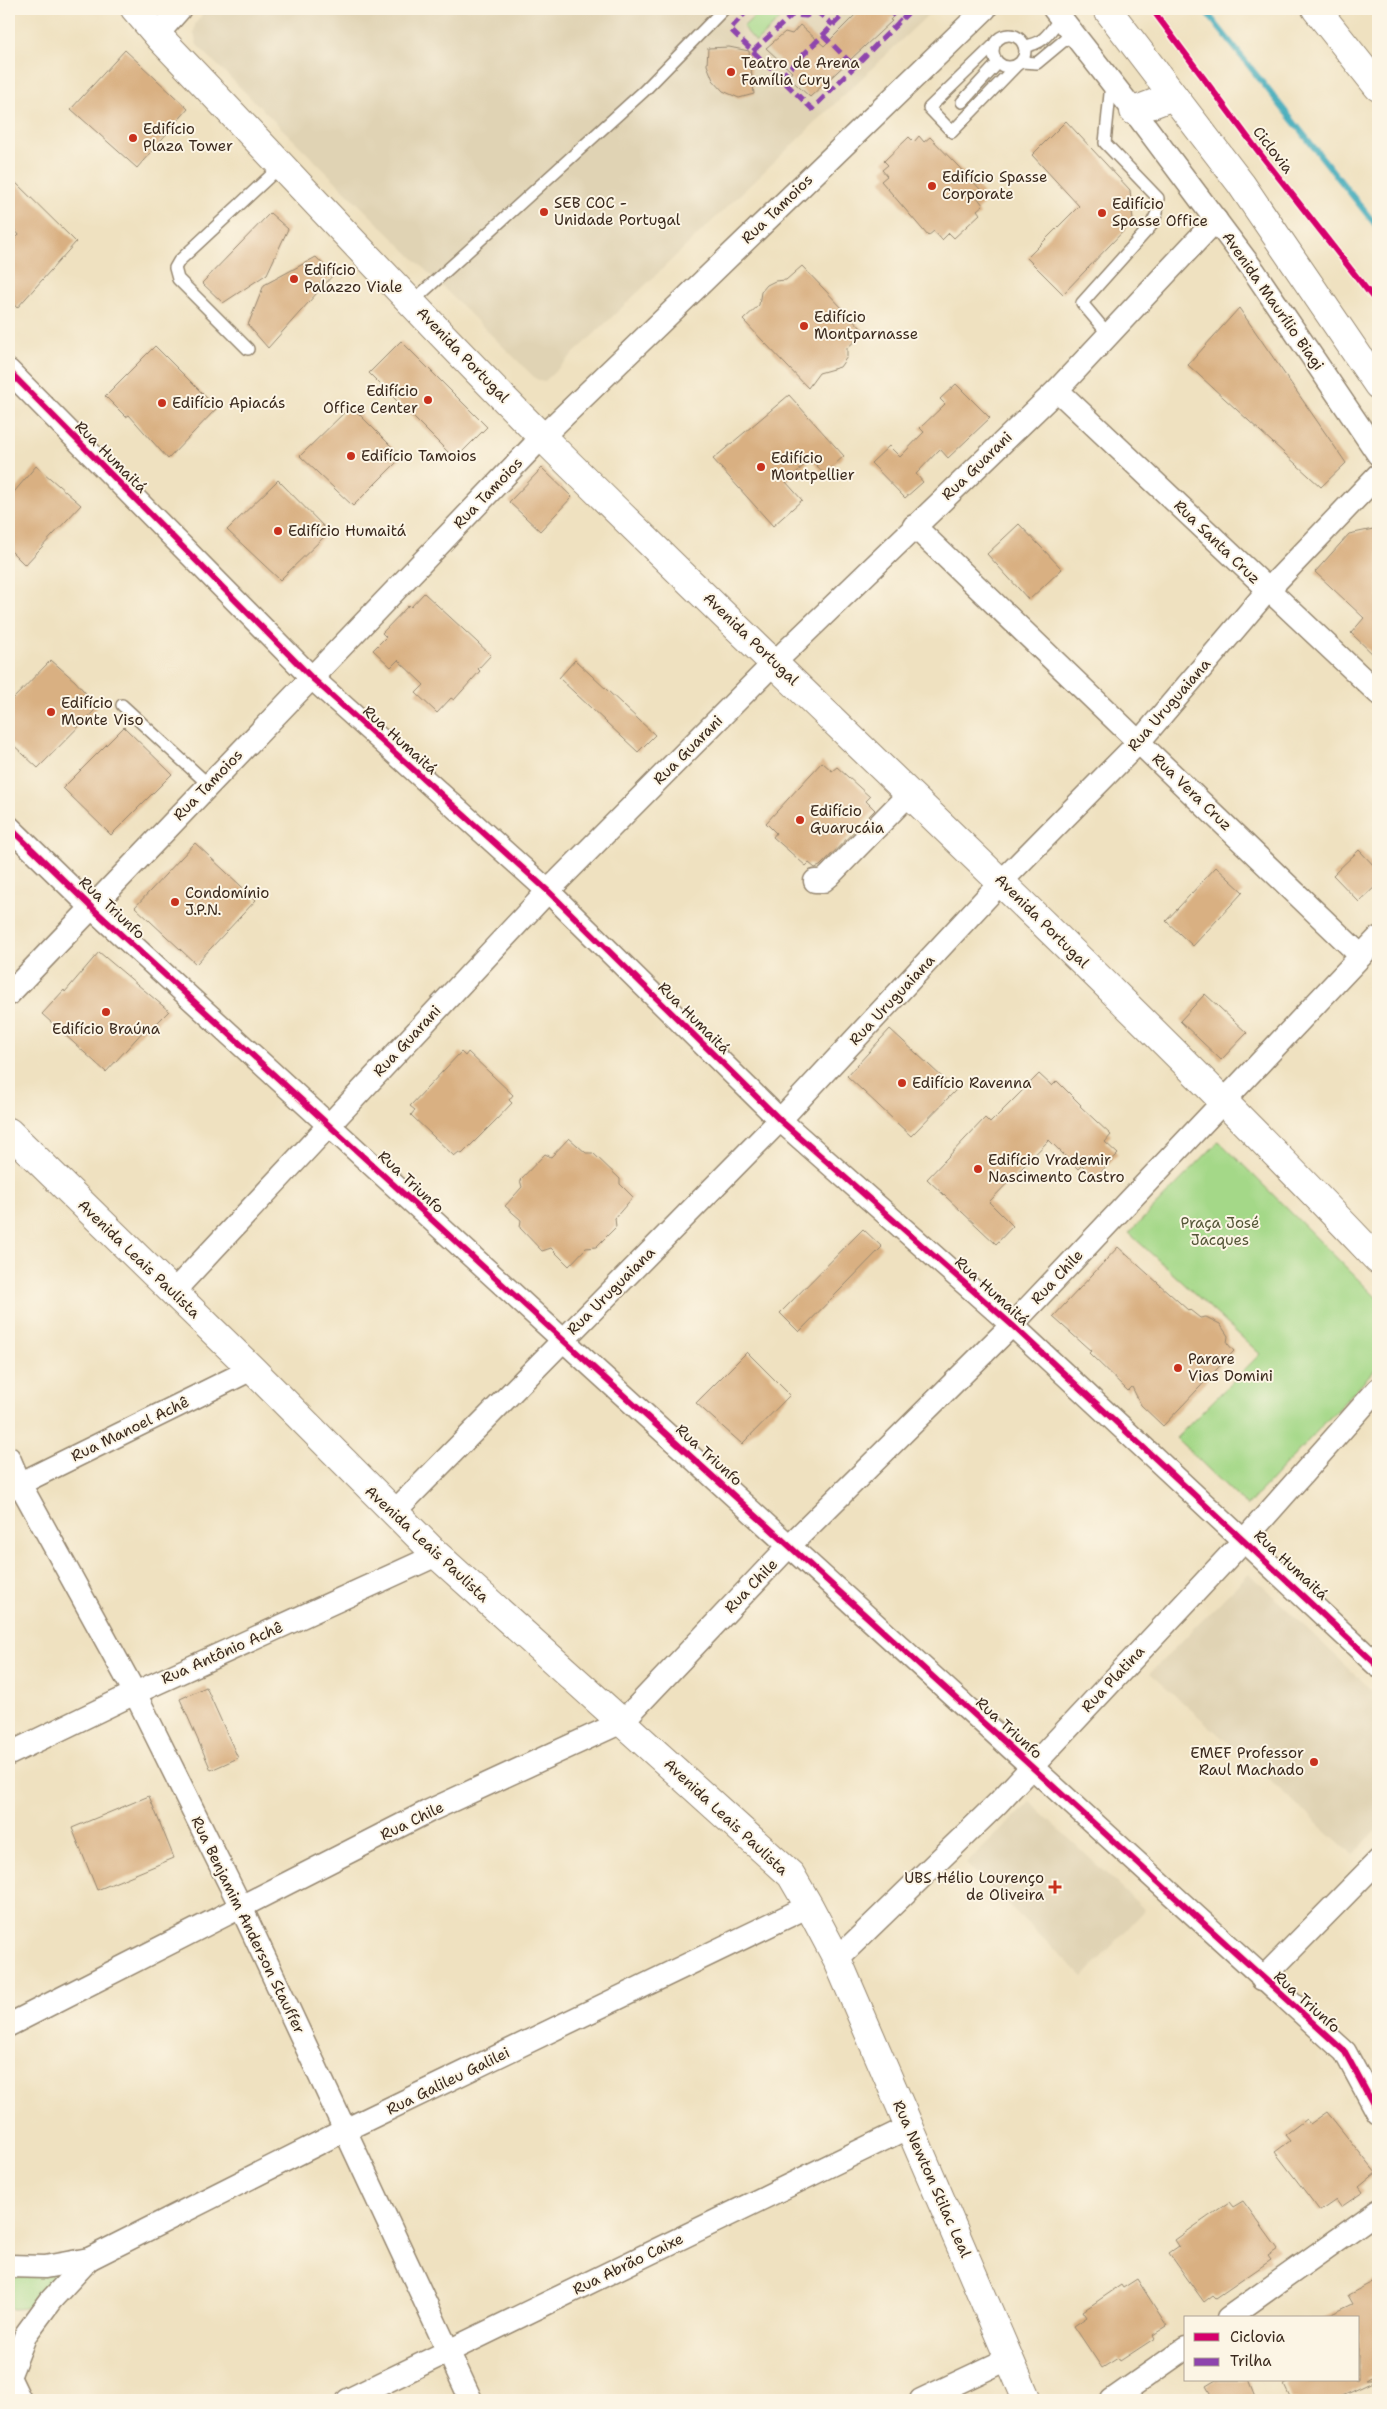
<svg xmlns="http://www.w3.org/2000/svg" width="1387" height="2409" font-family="'Shantell Sans',sans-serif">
<rect width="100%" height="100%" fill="#fcf5e5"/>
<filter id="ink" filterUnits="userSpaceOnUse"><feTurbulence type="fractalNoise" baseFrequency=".02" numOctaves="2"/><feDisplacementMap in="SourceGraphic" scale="10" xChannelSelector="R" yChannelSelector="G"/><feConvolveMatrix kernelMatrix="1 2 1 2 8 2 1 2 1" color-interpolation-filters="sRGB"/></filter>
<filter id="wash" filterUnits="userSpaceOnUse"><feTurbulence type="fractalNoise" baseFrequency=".0096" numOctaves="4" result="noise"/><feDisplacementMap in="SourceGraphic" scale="20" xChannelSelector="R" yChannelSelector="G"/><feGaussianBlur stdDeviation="1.12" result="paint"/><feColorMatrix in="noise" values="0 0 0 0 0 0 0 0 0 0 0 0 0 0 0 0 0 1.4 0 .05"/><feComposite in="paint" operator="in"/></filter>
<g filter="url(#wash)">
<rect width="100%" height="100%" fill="#efe1c0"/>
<!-- built -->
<g fill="#e0d3b4">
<polygon points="207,9 934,9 544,382 536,379 197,45 194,33 195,24"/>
<polygon points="1249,1573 1378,1696 1378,1828 1353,1855 1150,1673"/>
<polygon points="1030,1802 1145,1910 1083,1977 966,1864"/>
</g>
<!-- green -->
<g fill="#a4d888" stroke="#708153">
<polygon points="762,9 778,9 780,19 756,42 743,27"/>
<polygon points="1219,1141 1378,1299 1378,1366 1247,1506 1176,1438 1260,1354 1129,1233"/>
<path d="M57,2271l2,7c-16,19 -21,31 -47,31l-3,-3v-23l5,-5z"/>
</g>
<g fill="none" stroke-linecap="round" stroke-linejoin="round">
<!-- stream -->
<polyline stroke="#3ba9ba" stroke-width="6" points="1204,9 1378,228"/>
</g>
<g id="blocks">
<!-- building -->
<g fill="#d9b082">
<polygon points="861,9 900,9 890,20 892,21 810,97 788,77 792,72 766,48 785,32 792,34 800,25 824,46"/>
<polygon points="729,47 749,51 754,94 739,98 723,91 713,80 707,65 708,48"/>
<polygon points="125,50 188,109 137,168 71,109"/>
<polygon points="1066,121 1130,190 1133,221 1063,294 1027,258 1079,206 1032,155"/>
<polygon points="919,136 924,142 930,137 983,192 977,197 983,205 977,210 980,214 954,238 949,233 942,240 934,231 928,236 881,181 887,176 882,170 888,165 884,161 909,137 914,142"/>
<polygon points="9,176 76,242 17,308 9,299 9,245 19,235 9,222"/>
<polygon points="270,213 288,229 267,274 223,303 202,283"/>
<polygon points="316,257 333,275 268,348 248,325 264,285"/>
<polygon points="802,266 865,332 847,348 847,357 840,367 819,373 808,388 743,320 759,305 761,292 767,285 775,281 786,280"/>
<polygon points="1239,308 1346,463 1321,487 1188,365"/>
<polygon points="401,341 487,427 455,459 369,373"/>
<polygon points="155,346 217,408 168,459 129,415 126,417 105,396"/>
<polygon points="956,384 990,418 948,458 940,449 916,474 923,482 905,498 871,463 889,446 900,457 924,432 920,428 945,404 940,399"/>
<polygon points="789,395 844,456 824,474 811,459 786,482 802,500 773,526 713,459"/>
<polygon points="351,406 402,457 353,506 300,456"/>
<polygon points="36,466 81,505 25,565 9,549 9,498"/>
<polygon points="542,468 572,497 540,531 509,502"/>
<polygon points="278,480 329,532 280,580 227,530"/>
<polygon points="1019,524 1062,569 1029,600 987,554"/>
<polygon points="1378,528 1378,659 1351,633 1364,618 1315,572 1349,534"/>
<polygon points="424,593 491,655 478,669 480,671 454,700 451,698 437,713 416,693 424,685 398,660 391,667 373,650 386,637 382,633 409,605 411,607"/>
<polygon points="51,660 75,681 98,707 38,768 9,741 9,703"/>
<polygon points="575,660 655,735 638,752 559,678"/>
<polygon points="124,727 172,774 111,835 63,788"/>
<polygon points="822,762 832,771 837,767 870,797 866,801 875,810 820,866 815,868 809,863 806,866 773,837 776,833 766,823"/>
<polygon points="195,843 256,900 196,964 135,907"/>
<polygon points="1359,850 1378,870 1378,884 1359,902 1333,875"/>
<polygon points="1216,867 1243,892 1193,946 1166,921"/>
<polygon points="99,952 169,1011 149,1031 146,1028 106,1072 42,1014 64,990 65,992"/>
<polygon points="1205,994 1247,1033 1221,1060 1180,1021"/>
<polygon points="890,1029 956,1090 911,1136 847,1076"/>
<polygon points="461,1052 465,1056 468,1052 513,1095 509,1100 512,1103 495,1121 462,1154 459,1152 454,1156 411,1115 415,1110 410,1106"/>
<polygon points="1039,1074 1052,1086 1057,1081 1081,1105 1080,1106 1111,1135 1105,1142 1118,1154 1095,1178 1082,1165 1078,1169 1049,1140 989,1202 1013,1226 996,1244 927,1179 985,1118 990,1123"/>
<polygon points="569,1138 586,1153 593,1153 620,1179 620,1184 633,1197 615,1218 616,1227 596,1247 586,1248 569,1266 551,1248 542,1251 520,1228 521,1220 505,1206 522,1187 520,1180 545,1154 551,1157"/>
<polygon points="863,1229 882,1247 799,1332 780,1313"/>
<polygon points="1118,1247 1189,1311 1190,1310 1200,1318 1206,1317 1220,1324 1228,1336 1227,1343 1234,1351 1163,1426 1141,1405 1132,1387 1128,1391 1089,1353 1091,1351 1053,1317"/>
<polygon points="747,1352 790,1395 742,1444 696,1403"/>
<polygon points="206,1687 238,1758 211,1770 180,1699"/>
<polygon points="149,1796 174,1858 97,1890 72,1828"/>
<polygon points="1327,2112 1376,2173 1359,2187 1363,2192 1341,2207 1336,2200 1320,2211 1275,2152 1290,2141 1285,2135 1306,2119 1310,2124"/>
<polygon points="1243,2201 1278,2249 1268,2256 1271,2260 1216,2298 1213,2295 1204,2302 1169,2253 1179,2246 1175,2240 1229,2202 1233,2207"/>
<polygon points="1137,2279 1167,2326 1153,2335 1155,2338 1120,2361 1118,2358 1102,2368 1074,2326 1087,2317 1083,2311 1121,2285 1123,2288"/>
<polygon points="1378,2279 1378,2374 1365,2380 1377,2380 1334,2400 1291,2400 1284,2385 1294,2380 1358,2380 1358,2318 1323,2318 1353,2304 1348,2295"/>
<polygon points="1216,2380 1248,2380 1256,2400 1214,2400 1206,2386"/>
</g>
</g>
</g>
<g filter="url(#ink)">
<use href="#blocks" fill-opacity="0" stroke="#95866f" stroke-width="1"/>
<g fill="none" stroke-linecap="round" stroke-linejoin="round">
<!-- service casing -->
<g stroke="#95866f" stroke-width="14">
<g id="service">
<circle cx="1009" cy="51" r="16"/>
<polyline points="993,46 929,108 952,132 1015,67"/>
<path d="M1024,46c20,-2 25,-13 37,-29"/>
<polyline points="1022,62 1037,63 1073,33"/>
<polyline points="962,102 998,63"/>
<polyline points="412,302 644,91 724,9"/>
<polyline points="1108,334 1082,303 1150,227 1157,213 1158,198 1105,143 1111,84"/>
<polyline points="248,349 178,279 175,268 179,261 282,165"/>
<polyline points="122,705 209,785"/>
</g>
</g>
<!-- minor casing -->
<g stroke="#95866f" stroke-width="25">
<g id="minor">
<polyline points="1054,9 1134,111 1254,271 1378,454"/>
<polyline points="159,37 164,27 180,9"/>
<polyline points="9,371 312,678 548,891 780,1120 1012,1325 1378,1666"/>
<polyline points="1057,390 1378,693"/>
<polyline points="914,526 1361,956"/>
<polyline points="9,827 91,907 563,1340 1345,2052 1378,2113"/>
<polyline points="815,881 823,881 829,876 910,793"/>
<polyline points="9,994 542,437 985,9"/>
<polyline points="173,1292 548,891 775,662 1057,390 1216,220"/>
<polyline points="9,1458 20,1484 135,1693 241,1907 471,2400"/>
<polyline points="9,1489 252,1369"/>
<polyline points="393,1513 780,1120 1002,881 1139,742 1268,590 1378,475"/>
<polyline points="9,1754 135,1693 437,1555"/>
<polyline points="837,1959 998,1803 1245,1539 1378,1389"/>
<polyline points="1262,1979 1378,1861"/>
<polyline points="9,2025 429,1811 622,1722 790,1545 1012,1325 1378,938"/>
<polyline points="9,2266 45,2267 89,2259 345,2130 809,1906"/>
<polyline points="1228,2318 1378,2211"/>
<polyline points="9,2377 26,2334 51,2300 89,2259"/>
<polyline points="9,2377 20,2400"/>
<polyline points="348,2400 909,2127"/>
<polyline points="921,2400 1010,2358"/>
<polyline points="1112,2400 1186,2348"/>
</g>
</g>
<!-- tertiary casing -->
<g stroke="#95866f" stroke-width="30">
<polyline id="tertiary" points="9,1132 252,1369 437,1555 791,1875 809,1906 837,1959 1027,2400"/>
</g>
<!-- secondary casing -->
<g stroke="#95866f" stroke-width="30">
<path id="secondary" d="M135,9l24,28c128,133 253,270 384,401 277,275 566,539 835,822"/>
</g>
<!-- primary casing -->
<g stroke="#95866f" stroke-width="30">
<g id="primary">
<polyline points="1107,9 1241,184 1378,385"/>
<polyline points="1316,9 1378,87"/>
<polyline points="1134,111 1173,96"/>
</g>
</g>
<!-- service -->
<use href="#service" stroke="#fff" stroke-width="11"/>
<!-- minor -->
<use href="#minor" stroke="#fff" stroke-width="22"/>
<!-- tertiary -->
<use href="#tertiary" stroke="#fff" stroke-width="28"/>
<!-- secondary -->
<use href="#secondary" stroke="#fff" stroke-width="28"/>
<!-- primary -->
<use href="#primary" stroke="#fff" stroke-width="28"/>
<!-- quiet -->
<g stroke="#8e44ad" stroke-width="5" stroke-dasharray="10 5" stroke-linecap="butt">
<polyline points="749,9 730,29 812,109 912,9"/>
<polyline points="887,9 900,21"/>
<polyline points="816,11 833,25"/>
<polyline points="823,35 855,67"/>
<polyline points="753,51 792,15 806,16 820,9"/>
<polyline points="780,78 849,9"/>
</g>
<!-- cycleway casing -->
<g stroke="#fcf5e5" stroke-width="9">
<g id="cycleway">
<polyline points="1152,9 1258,151 1378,304"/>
<polyline points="9,371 312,678 548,891 780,1120 1012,1325 1378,1666"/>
<polyline points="9,827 91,907 563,1340 1345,2052 1378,2113"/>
</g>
</g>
<!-- cycleway -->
<use href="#cycleway" stroke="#d6006c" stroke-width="6"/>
</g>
</g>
<!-- markers -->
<g fill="#c8321e" stroke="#fcf5e5" stroke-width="2">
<circle cx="731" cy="72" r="5"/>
<circle cx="133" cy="138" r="5"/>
<circle cx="932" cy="186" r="5"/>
<circle cx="544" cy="212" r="5"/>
<circle cx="1102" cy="213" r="5"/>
<circle cx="294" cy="279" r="5"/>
<circle cx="804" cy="326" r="5"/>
<circle cx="428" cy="400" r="5"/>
<circle cx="162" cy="403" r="5"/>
<circle cx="351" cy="456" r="5"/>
<circle cx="761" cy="467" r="5"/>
<circle cx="278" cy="531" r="5"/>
<circle cx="51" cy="712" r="5"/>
<circle cx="800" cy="820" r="5"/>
<circle cx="175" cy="902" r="5"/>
<circle cx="106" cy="1012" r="5"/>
<circle cx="902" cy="1083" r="5"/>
<circle cx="978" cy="1169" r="5"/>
<circle cx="1178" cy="1368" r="5"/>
<circle cx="1314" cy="1762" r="5"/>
<path d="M1052.5 1879.5h5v5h5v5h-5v5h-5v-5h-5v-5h5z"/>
</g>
<g text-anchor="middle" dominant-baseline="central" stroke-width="4" stroke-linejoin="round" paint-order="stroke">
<!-- poi labels -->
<g font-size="15" fill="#3b2a1e" stroke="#fcf5e5" text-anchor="start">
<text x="741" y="63">Teatro de Arena<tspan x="741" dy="17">Família Cury</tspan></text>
<text x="143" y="129">Edifício<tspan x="143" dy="17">Plaza Tower</tspan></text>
<text x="942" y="177">Edifício Spasse<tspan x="942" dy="17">Corporate</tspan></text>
<text x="554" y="203">SEB COC -<tspan x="554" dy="17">Unidade Portugal</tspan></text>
<text x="1112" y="204">Edifício<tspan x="1112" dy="17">Spasse Office</tspan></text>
<text x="304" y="270">Edifício<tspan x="304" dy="17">Palazzo Viale</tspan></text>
<text x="814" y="317">Edifício<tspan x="814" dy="17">Montparnasse</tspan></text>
<text x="418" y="391" text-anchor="end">Edifício<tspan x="418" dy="17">Office Center</tspan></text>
<text x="172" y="403">Edifício Apiacás</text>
<text x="361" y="456">Edifício Tamoios</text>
<text x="771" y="458">Edifício<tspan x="771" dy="17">Montpellier</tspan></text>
<text x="288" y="531">Edifício Humaitá</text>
<text x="61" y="703">Edifício<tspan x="61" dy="17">Monte Viso</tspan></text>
<text x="810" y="811">Edifício<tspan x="810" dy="17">Guarucáia</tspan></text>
<text x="185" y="893">Condomínio<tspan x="185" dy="17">J.P.N.</tspan></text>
<text x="106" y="1029" text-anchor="middle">Edifício Braúna</text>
<text x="912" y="1083">Edifício Ravenna</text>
<text x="988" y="1160">Edifício Vrademir<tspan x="988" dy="17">Nascimento Castro</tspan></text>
<text x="1188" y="1359">Parare<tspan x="1188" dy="17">Vias Domini</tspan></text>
<text x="1304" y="1753" text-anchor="end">EMEF Professor<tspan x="1304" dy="17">Raul Machado</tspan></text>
<text x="1044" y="1878" text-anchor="end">UBS Hélio Lourenço<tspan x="1044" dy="17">de Oliveira</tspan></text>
</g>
<!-- street labels -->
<g font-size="15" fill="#3b2a1e" stroke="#fcf5e5">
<text transform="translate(1273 150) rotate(52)">Ciclovia</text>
<text transform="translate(777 209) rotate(-44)">Rua Tamoios</text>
<text transform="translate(1273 301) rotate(55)">Avenida Maurílio Biagi</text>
<text transform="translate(463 355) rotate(46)">Avenida Portugal</text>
<text transform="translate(111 457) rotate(45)">Rua Humaitá</text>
<text transform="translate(977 466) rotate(-44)">Rua Guarani</text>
<text transform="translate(488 493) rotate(-46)">Rua Tamoios</text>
<text transform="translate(1217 542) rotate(44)">Rua Santa Cruz</text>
<text transform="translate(751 639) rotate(44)">Avenida Portugal</text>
<text transform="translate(1169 705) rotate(-49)">Rua Uruguaiana</text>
<text transform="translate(400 740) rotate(42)">Rua Humaitá</text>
<text transform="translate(688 750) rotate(-45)">Rua Guarani</text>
<text transform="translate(208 785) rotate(-46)">Rua Tamoios</text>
<text transform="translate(1192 792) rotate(44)">Rua Vera Cruz</text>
<text transform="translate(112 908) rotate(43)">Rua Triunfo</text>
<text transform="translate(1042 921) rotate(45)">Avenida Portugal</text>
<text transform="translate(892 1000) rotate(-47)">Rua Uruguaiana</text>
<text transform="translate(694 1018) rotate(45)">Rua Humaitá</text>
<text transform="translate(407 1041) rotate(-47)">Rua Guarani</text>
<text transform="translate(411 1182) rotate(43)">Rua Triunfo</text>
<text transform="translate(139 1259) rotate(44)">Avenida Leais Paulista</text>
<text transform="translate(1057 1277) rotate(-47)">Rua Chile</text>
<text transform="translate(611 1291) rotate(-45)">Rua Uruguaiana</text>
<text transform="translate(992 1291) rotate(42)">Rua Humaitá</text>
<text transform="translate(130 1429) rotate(-26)">Rua Manoel Achê</text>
<text transform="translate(709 1455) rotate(42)">Rua Triunfo</text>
<text transform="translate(427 1544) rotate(43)">Avenida Leais Paulista</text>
<text transform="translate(1291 1565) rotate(43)">Rua Humaitá</text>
<text transform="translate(751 1586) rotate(-46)">Rua Chile</text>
<text transform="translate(222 1653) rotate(-24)">Rua Antônio Achê</text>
<text transform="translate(1113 1679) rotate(-47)">Rua Platina</text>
<text transform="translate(1009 1728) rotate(42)">Rua Triunfo</text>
<text transform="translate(726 1817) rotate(43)">Avenida Leais Paulista</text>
<text transform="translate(412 1821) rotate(-26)">Rua Chile</text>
<text transform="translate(248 1925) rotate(64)">Rua Benjamim Anderson Stauffer</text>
<text transform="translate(1307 2002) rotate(42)">Rua Triunfo</text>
<text transform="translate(448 2081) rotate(-26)">Rua Galileu Galilei</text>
<text transform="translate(932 2179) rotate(66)">Rua Newton Stilac Leal</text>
<text transform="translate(628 2264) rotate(-26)">Rua Abrão Caixe</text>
</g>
<!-- park labels -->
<g font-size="15" fill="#555638" stroke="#fcf5e5">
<text x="1220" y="1223">Praça José<tspan x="1220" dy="17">Jacques</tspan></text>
</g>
</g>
<!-- margin -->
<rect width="1387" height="2409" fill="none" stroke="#fcf5e5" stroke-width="30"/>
<!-- legend -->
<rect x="1184" y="2316" width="175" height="65" fill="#fcf5e5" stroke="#afa495"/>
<rect x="1194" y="2333" width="25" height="8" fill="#d6006c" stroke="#afa495"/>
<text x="1230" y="2342" font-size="15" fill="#3b2a1e">Ciclovia</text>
<rect x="1194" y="2358" width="25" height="8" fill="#8e44ad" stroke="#afa495"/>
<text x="1230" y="2366" font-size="15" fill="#3b2a1e">Trilha</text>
</svg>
